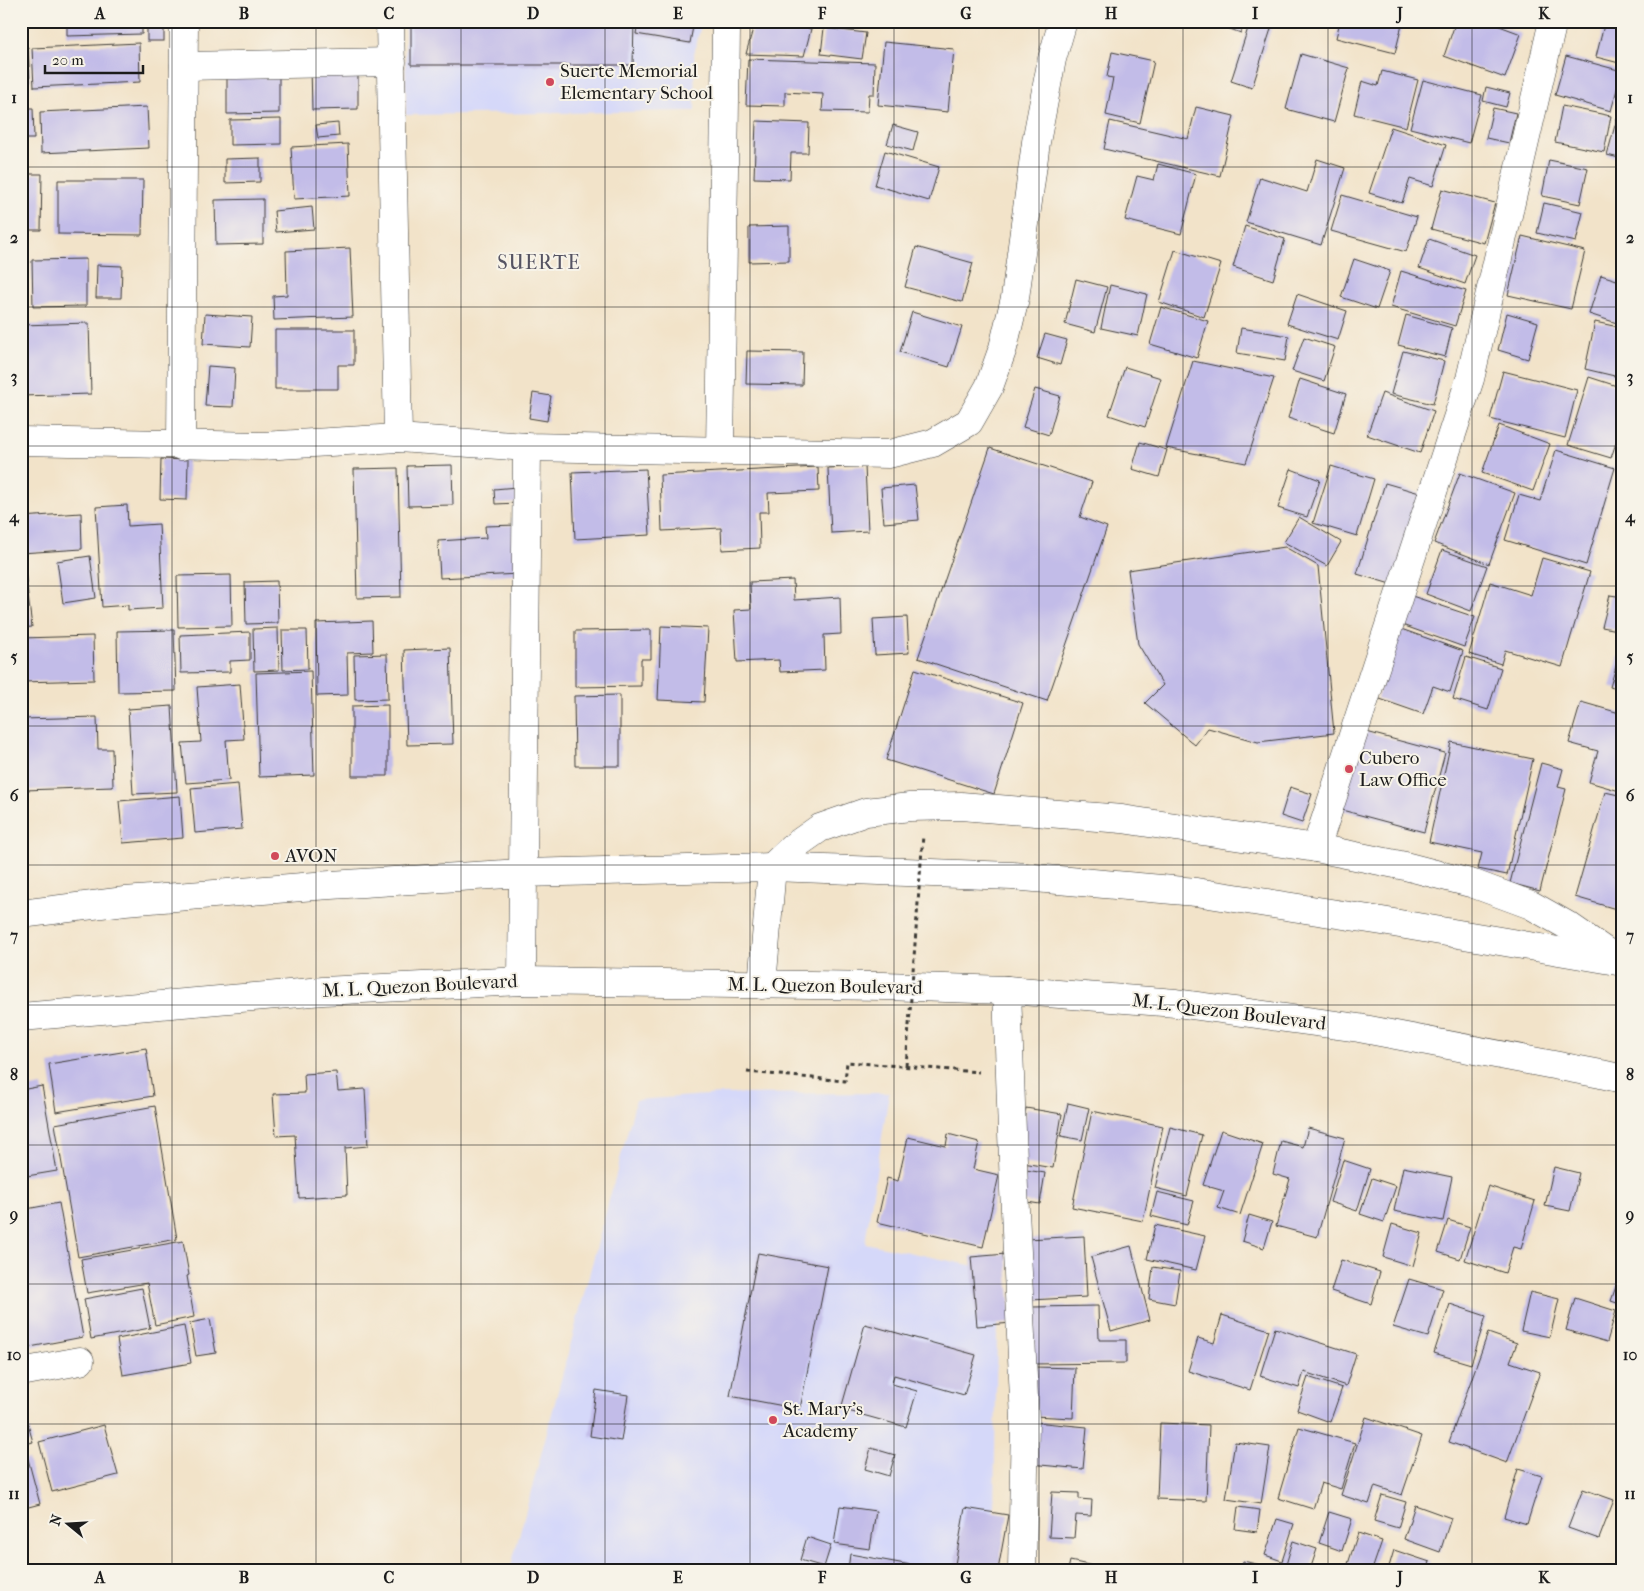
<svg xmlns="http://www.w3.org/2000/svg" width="1644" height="1591" font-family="'IM FELL French Canon',serif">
<rect width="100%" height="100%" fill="#f7f3e8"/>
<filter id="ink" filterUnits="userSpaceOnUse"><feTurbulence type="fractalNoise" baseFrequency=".02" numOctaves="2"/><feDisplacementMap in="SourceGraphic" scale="10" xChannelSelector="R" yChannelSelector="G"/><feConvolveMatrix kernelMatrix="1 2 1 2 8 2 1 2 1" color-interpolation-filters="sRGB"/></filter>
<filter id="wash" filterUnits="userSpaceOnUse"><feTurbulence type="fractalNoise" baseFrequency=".0096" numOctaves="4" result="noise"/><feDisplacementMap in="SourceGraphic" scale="20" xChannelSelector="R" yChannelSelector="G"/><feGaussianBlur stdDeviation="1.12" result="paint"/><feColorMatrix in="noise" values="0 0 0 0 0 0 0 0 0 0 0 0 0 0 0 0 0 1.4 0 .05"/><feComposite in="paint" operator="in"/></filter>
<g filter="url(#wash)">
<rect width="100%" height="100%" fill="#f2e3c9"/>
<!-- built -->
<g fill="#d5d8f9">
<polygon points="405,21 702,21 694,54 695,111 406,115"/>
<polygon points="889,1093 865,1243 998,1271 993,1570 510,1570 636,1100 722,1094"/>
</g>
<g id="blocks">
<!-- building -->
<g fill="#c2bce8">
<polygon points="67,21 142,21 142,34 67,36"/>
<rect x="147" y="21" width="17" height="20"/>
<polygon points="411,21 634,21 633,65 411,65"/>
<polygon points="638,21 694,21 690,43 636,34"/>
<polygon points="755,21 783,21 811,29 804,56 746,54"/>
<polygon points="1208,21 1245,21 1241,33"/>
<polygon points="1340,21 1403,21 1395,53 1336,38"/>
<polygon points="1456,21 1486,21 1521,34 1505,78 1444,56"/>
<polygon points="1605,21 1623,21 1623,64 1596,57"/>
<polygon points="1250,22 1271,29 1252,88 1231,81"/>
<polygon points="824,28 866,33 862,59 821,54"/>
<polygon points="884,42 954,49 948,112 878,105"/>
<polygon points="139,43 140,82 34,87 32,48"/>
<polygon points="28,47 30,82 21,82 21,48"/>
<polygon points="1112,52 1154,61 1140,123 1106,115 1113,78 1107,77"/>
<polygon points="1301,54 1349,68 1334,122 1286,109"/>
<polygon points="1566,56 1622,71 1611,111 1555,95"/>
<polygon points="748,59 875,63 874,94 869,94 868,112 822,111 823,94 785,92 785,106 746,105"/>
<polygon points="358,65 358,109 312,110 311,66"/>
<polygon points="279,68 279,113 227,114 227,69"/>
<polygon points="1382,71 1418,80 1406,127 1354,114 1362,81 1378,86"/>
<polygon points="1423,80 1482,95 1469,143 1410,128"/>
<polygon points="1486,87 1510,93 1506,107 1483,101"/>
<polygon points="1562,106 1611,116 1604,152 1555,142"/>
<polygon points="147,107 149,148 41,153 40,112"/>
<polygon points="1196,107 1234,116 1220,176 1104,149 1110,121 1188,139"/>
<polygon points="21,108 33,108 34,139 21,139"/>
<polygon points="1493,108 1516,113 1509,143 1486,138"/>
<polygon points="1617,118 1623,120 1623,159 1607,155"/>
<polygon points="281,119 281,144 230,145 230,120"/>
<polygon points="756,121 809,123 808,153 791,153 790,179 754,178"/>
<polygon points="338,123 339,136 318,138 316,125"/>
<polygon points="893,125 918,132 913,151 887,144"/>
<polygon points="1391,127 1446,145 1433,186 1410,179 1402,203 1369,193"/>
<polygon points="348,144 350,196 294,199 291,147"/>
<polygon points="885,151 939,167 929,201 875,185"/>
<polygon points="260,158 260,182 225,183 225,159"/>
<polygon points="1317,159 1345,168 1321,245 1246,222 1260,177 1307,192"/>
<polygon points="1549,160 1588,168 1580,204 1542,196"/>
<polygon points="1158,164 1196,174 1181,234 1125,220 1137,176 1154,180"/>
<polygon points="21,174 42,174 41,230 21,230"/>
<polygon points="58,180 143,180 142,235 58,234"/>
<polygon points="1442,189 1495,203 1484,243 1431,229"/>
<polygon points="1342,195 1417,217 1406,252 1331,231"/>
<polygon points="263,199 263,244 216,245 215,200"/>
<polygon points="1544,203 1583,212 1576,242 1537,233"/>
<polygon points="312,207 314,229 276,232 274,211"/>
<polygon points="789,226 789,261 749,262 749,227"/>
<polygon points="1245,226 1285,239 1273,280 1233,267"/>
<polygon points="1522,236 1585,251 1571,309 1508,295"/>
<polygon points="1429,239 1475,255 1465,284 1419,268"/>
<polygon points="916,247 973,263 962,302 905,287"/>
<polygon points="350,248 353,317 274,320 273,296 287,295 286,251"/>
<polygon points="1175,250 1221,264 1204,317 1159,302"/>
<polygon points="86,259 86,306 33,307 32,260"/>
<polygon points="1354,259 1390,271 1377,309 1341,297"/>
<polygon points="97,265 122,266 121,298 96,298"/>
<polygon points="1401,271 1466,291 1455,326 1391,307"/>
<polygon points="1601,275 1623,282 1623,325 1589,314"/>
<polygon points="1076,279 1107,287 1095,332 1065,324"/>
<polygon points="1110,285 1147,294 1138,336 1101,328"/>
<polygon points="1297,294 1347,311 1338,340 1287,324"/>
<polygon points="1161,307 1208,321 1197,358 1150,344"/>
<polygon points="912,312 962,327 949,367 900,352"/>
<polygon points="1507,313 1538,322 1528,359 1498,350"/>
<polygon points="205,314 252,317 250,347 203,344"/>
<polygon points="1406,315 1452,328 1445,357 1398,345"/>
<polygon points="1595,322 1623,328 1623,378 1585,369"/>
<polygon points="89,323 91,394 21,396 21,325"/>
<polygon points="1241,328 1289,336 1285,361 1237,353"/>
<polygon points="275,330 354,330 354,365 338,365 338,389 275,389"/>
<polygon points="1045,334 1067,340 1060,365 1037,358"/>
<polygon points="1304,337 1335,347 1324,381 1292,371"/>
<polygon points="747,351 803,352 802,385 746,384"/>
<polygon points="1403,351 1444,361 1433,404 1391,394"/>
<polygon points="1193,361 1274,378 1246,463 1166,448"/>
<polygon points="208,366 235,368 233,407 205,406"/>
<polygon points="1125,367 1161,378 1145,427 1109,415"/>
<polygon points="1503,371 1577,390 1565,438 1490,419"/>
<polygon points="1589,377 1623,388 1623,422 1611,458 1568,445"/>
<polygon points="1300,379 1346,394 1334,433 1288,418"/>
<polygon points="1035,389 1060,396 1049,435 1023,427"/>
<polygon points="533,393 551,396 547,421 529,418"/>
<polygon points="1382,393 1434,411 1420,453 1367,435"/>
<polygon points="1499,425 1550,444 1533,491 1482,473"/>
<polygon points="1140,442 1167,450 1159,477 1132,469"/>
<polygon points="990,448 1092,482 1080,517 1107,527 1047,701 918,658"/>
<polygon points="1556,450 1615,468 1586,565 1505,540 1519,495 1540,501"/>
<polygon points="161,459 188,460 187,500 160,499"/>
<polygon points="452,465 453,505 408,506 407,466"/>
<polygon points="865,466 868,531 831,533 828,468"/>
<polygon points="1331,466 1374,479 1357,536 1313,523"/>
<polygon points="818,467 819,491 768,493 769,512 759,512 760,548 722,550 721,528 662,531 660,475"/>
<polygon points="398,468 401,597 357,598 354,469"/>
<polygon points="646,469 650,535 575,539 572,472"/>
<polygon points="1291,469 1320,480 1307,517 1278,508"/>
<polygon points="1460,473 1515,493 1489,564 1434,543"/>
<polygon points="1385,483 1423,494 1394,585 1357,574"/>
<polygon points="915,485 919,520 884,523 881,488"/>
<polygon points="517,487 518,503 495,504 494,489"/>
<polygon points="127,505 128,526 159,524 163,608 128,610 128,605 102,607 96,507"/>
<polygon points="81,513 82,549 21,553 21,517"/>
<polygon points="1299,517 1341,542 1327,566 1284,542"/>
<polygon points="517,525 519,574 440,578 438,541 486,538 485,526"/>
<polygon points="1285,547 1318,566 1334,733 1258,742 1208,728 1195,745 1145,703 1163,685 1138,644 1128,570"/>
<polygon points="1442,550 1487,566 1471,611 1426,594"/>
<polygon points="90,556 96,598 63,603 57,561"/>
<polygon points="1542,558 1590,572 1562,667 1505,650 1501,664 1469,654 1490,582 1531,595"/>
<polygon points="24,563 32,627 21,628 21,564"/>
<polygon points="231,575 232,626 178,627 177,576"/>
<polygon points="793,580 794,600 840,597 841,634 824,635 825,670 780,672 779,660 737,662 734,610 751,609 750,582"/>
<polygon points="277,581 278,623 246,624 245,582"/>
<polygon points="1610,595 1623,597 1623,631 1602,627"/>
<polygon points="1412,596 1475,617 1464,647 1402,625"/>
<polygon points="907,617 909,653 875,655 873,619"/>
<polygon points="372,621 373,652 347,653 348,695 317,696 316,623"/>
<polygon points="661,626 708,628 704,702 658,700"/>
<polygon points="278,628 279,670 254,671 253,629"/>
<polygon points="1401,629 1463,651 1450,692 1433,686 1423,714 1377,698"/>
<polygon points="174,630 176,691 118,692 117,631"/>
<polygon points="282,630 307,630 308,669 283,670"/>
<polygon points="651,630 651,659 641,659 641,686 575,687 575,631"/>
<polygon points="250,632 250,660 230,661 230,672 181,673 180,635"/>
<polygon points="93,636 94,680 22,682 21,638"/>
<polygon points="450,648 453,744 407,745 404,650"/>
<polygon points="387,654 388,699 355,700 354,655"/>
<polygon points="1619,656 1623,657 1623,691 1610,687"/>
<polygon points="1466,657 1501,668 1488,710 1453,699"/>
<polygon points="915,669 1023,703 994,794 886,760"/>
<polygon points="311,671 314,775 259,777 256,673"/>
<polygon points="240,684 244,739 226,740 229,780 186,783 182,743 201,742 197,687"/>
<polygon points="620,695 620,766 575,766 574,696"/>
<polygon points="1581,702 1623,714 1623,792 1589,782 1598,751 1569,743"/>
<polygon points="388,705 388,776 352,776 352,706"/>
<polygon points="172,706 177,792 133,794 128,709"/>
<polygon points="97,717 98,749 112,749 113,787 24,790 22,719"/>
<polygon points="1359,730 1445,753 1424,832 1338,809"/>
<polygon points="1451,742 1533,759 1507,875 1478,869 1482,853 1429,842"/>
<polygon points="1541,763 1563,769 1558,787 1566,789 1540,891 1510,883"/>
<polygon points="238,784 242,829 195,833 191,788"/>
<polygon points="1290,787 1312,794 1302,823 1281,816"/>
<polygon points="1605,792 1623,796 1623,911 1575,897"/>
<polygon points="180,796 183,838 123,843 119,801"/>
<polygon points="146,1048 153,1096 56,1112 49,1064"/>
<polygon points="336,1072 338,1091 365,1089 368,1146 345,1148 347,1195 299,1198 295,1135 276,1136 273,1094 305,1093 304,1074"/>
<polygon points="42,1086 57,1171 21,1177 21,1090"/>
<polygon points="1068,1103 1089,1108 1082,1140 1061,1136"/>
<polygon points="155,1106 177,1239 78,1257 55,1124"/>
<polygon points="1026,1108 1062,1114 1053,1168 1017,1162"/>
<polygon points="1092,1111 1163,1126 1143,1221 1072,1207"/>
<polygon points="1170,1127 1202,1135 1187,1196 1155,1188"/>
<polygon points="1308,1128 1345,1138 1317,1237 1276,1226 1290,1179 1273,1174 1281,1141 1303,1147"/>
<polygon points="1221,1130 1263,1144 1240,1215 1218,1208 1224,1191 1203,1185"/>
<polygon points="948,1134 979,1142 973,1169 999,1175 983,1247 877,1222 887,1178 898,1181 908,1137 946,1146"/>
<polygon points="1343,1160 1370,1169 1357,1211 1330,1202"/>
<polygon points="1403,1167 1452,1177 1443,1221 1394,1211"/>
<polygon points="1554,1167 1579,1173 1570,1211 1545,1206"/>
<polygon points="1026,1170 1045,1173 1040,1204 1020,1201"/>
<polygon points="1372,1178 1396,1186 1384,1222 1360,1214"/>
<polygon points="1488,1186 1535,1201 1521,1249 1513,1247 1505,1273 1465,1260"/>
<polygon points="1157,1192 1194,1201 1187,1225 1151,1216"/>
<polygon points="59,1203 83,1337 30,1347 21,1300 21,1210"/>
<polygon points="1249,1215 1272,1222 1264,1248 1242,1241"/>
<polygon points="1448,1220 1470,1227 1460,1259 1438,1252"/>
<polygon points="1392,1224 1422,1233 1413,1266 1383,1257"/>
<polygon points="1155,1225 1205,1236 1196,1270 1147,1259"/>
<polygon points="1084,1236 1087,1297 1030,1300 1027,1239"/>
<polygon points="183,1241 189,1275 187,1276 194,1317 155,1325 147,1283 87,1293 81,1259"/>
<polygon points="1131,1246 1150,1320 1111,1331 1091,1257"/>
<polygon points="758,1253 828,1266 800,1409 730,1396"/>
<polygon points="1006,1254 1012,1323 977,1326 971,1257"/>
<polygon points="1341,1260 1380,1272 1371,1304 1331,1291"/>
<polygon points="1153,1267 1180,1271 1175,1304 1149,1299"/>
<polygon points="1620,1275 1623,1276 1623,1305 1611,1301"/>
<polygon points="1409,1279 1443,1289 1428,1337 1393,1327"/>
<polygon points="142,1288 150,1328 91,1339 84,1299"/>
<polygon points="1530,1292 1559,1299 1550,1337 1521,1331"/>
<polygon points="1575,1298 1616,1311 1607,1342 1566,1330"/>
<polygon points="1450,1304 1486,1316 1471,1364 1434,1353"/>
<polygon points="1098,1306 1099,1340 1126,1340 1126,1363 1032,1364 1032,1307"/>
<polygon points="1222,1315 1269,1330 1250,1390 1188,1371 1198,1338 1214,1343"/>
<polygon points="210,1319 216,1353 196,1356 190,1323"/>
<polygon points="865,1324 976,1355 964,1395 894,1375 892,1384 917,1391 906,1427 841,1409"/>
<polygon points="184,1326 191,1363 123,1375 117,1339"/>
<polygon points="1275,1328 1356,1354 1346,1386 1304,1372 1299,1388 1260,1376"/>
<polygon points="1488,1333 1517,1343 1510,1362 1540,1372 1507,1463 1449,1442"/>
<polygon points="1035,1367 1075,1368 1073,1418 1033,1416"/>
<polygon points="1308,1377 1342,1388 1330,1422 1297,1410"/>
<polygon points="596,1390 628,1395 621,1441 590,1436"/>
<polygon points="21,1400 33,1442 21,1445"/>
<polygon points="1366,1417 1422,1436 1402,1495 1375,1486 1369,1504 1341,1495"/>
<polygon points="1034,1422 1087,1427 1083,1469 1030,1464"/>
<polygon points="1160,1423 1209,1425 1206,1501 1157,1499"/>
<polygon points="104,1425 118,1475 52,1492 39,1442"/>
<polygon points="1299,1427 1355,1443 1341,1489 1321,1483 1313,1509 1278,1498"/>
<polygon points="1235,1442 1270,1447 1261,1504 1226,1499"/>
<polygon points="871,1448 895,1455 889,1476 865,1469"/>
<polygon points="28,1459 40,1504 21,1509 21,1461"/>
<polygon points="1518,1469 1542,1476 1527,1524 1504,1517"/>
<polygon points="1583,1489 1614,1500 1599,1539 1568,1528"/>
<polygon points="1052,1492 1079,1493 1079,1499 1092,1500 1091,1516 1076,1515 1074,1538 1049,1537"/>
<polygon points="1382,1495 1406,1502 1398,1528 1374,1521"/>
<polygon points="1415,1505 1451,1518 1440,1552 1404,1539"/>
<polygon points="840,1506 876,1511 870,1549 834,1544"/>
<polygon points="1238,1507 1260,1510 1257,1532 1235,1529"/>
<polygon points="965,1508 1008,1515 998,1570 954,1570"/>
<polygon points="1329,1512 1352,1519 1342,1551 1319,1543"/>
<polygon points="1277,1519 1294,1524 1282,1561 1265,1555"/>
<polygon points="1358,1533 1382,1541 1372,1570 1346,1570"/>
<polygon points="807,1537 831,1545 824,1567 800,1560"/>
<polygon points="1293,1541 1317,1549 1310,1570 1292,1570 1285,1568"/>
<polygon points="1394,1550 1430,1562 1427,1570 1388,1570"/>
<polygon points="850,1554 933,1569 933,1570 848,1570"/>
<polygon points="1070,1561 1107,1569 1107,1570 1068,1570"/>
<polygon points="1243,1561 1269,1567 1268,1570 1241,1570"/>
</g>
</g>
</g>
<g filter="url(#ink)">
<use href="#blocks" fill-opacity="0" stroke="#3c3a36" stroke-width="1"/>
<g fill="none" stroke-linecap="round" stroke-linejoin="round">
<!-- minor casing -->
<g stroke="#3c3a36" stroke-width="29">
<g id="minor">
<polyline points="390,21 398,438"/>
<polyline points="184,66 392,62"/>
<polyline points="21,441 262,446 398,438 527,447 889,454 933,443 969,422 989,387 1003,348 1015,298 1036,142 1052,59 1063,21"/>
<polyline points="181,446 184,21"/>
<polyline points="720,451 726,30 727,21"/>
<polyline points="1316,848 1470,379 1553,21"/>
<polyline points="522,981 527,447"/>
<polyline points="762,985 772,867 793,847 820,828 866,812 910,807 961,806 1122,819 1316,848 1405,866 1474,884 1531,905 1570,927 1619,961"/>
<polyline points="1007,990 1014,1189 1025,1420 1022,1570"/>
<polyline points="21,1372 80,1361"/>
</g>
</g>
<!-- trunk casing -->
<g stroke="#3c3a36" stroke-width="29">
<g id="trunk">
<polyline points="21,914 125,901 315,886 522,873 772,867 1012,876 1196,892 1382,921 1623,962"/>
<polyline points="21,1017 323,991 522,981 884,986 1007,990 1176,1003 1359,1028 1601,1074 1623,1079"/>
</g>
</g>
<!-- path -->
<polyline stroke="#3c3a36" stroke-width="3" stroke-dasharray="4 4" stroke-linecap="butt" points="747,1072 845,1081 847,1062 979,1072"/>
<!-- minor -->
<use href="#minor" stroke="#fff" stroke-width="28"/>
<!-- trunk -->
<use href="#trunk" stroke="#fff" stroke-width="28"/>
<!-- path-bridge -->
<polyline stroke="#3c3a36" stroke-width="3" stroke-dasharray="4 4" stroke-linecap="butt" points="906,1066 923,835"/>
</g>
</g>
<!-- grid -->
<path fill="none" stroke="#1c1c1c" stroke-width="1" stroke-opacity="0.55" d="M172,21v1549M316,21v1549M461,21v1549M605,21v1549M750,21v1549M894,21v1549M1039,21v1549M1183,21v1549M1328,21v1549M1472,21v1549M21,167h1602M21,307h1602M21,446h1602M21,586h1602M21,726h1602M21,865h1602M21,1005h1602M21,1145h1602M21,1284h1602M21,1424h1602"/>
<!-- markers -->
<g fill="#d1495b" stroke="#f7f3e8" stroke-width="2">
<circle cx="550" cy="82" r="5"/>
<circle cx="1349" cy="769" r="5"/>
<circle cx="275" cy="856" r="5"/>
<circle cx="773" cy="1420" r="5"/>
</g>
<g text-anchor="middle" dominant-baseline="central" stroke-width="4" stroke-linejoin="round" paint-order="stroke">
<!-- poi labels -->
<g font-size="19" fill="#1c1c1c" stroke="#f7f3e8" text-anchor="start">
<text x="560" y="71">Suerte Memorial<tspan x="560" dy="22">Elementary School</tspan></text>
<text x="1359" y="758">Cubero<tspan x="1359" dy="22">Law Office</tspan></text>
<text x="285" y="856">AVON</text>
<text x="783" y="1409">St. Mary's<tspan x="783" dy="22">Academy</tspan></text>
</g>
<!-- street labels -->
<g font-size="19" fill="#1c1c1c" stroke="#f7f3e8">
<text transform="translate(420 986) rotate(-3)">M. L. Quezon Boulevard</text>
<text transform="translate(825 986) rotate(1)">M. L. Quezon Boulevard</text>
<text transform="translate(1229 1012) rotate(7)">M. L. Quezon Boulevard</text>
</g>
<!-- neighbourhood labels -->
<g font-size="20" letter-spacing="1" fill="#565463" stroke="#f7f3e8">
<text x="539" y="262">SUERTE</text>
</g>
</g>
<!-- margin -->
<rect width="1644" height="1591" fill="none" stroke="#f7f3e8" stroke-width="55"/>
<!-- north arrow -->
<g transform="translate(68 1524) rotate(288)" stroke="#f7f3e8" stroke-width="4" paint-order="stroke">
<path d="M0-4L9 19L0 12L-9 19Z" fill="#1c1c1c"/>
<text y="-8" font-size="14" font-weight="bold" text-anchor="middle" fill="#1c1c1c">N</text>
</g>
<!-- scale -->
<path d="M45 65v8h98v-8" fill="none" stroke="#1c1c1c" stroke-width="2.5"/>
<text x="52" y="65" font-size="15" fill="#1c1c1c" stroke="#f7f3e8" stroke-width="4" paint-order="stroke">20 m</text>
<rect x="28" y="28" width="1588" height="1536" fill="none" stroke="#1c1c1c" stroke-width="2"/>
<g font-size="16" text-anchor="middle" font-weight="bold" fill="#1c1c1c">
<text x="100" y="19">A</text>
<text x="244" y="19">B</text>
<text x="389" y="19">C</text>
<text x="533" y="19">D</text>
<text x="678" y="19">E</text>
<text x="822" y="19">F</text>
<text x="966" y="19">G</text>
<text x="1111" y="19">H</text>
<text x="1255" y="19">I</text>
<text x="1400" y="19">J</text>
<text x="1544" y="19">K</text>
<text x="14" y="103">1</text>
<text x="1630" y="103">1</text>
<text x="14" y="243">2</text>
<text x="1630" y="243">2</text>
<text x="14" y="382">3</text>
<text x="1630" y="382">3</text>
<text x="14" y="522">4</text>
<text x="1630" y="522">4</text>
<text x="14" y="662">5</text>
<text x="1630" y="662">5</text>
<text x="14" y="801">6</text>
<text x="1630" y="801">6</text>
<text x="14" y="941">7</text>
<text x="1630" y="941">7</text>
<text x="14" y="1080">8</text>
<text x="1630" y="1080">8</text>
<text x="14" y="1220">9</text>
<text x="1630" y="1220">9</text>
<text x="14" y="1360">10</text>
<text x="1630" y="1360">10</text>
<text x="14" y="1499">11</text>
<text x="1630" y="1499">11</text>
<text x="100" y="1583">A</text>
<text x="244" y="1583">B</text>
<text x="389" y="1583">C</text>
<text x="533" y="1583">D</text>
<text x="678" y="1583">E</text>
<text x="822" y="1583">F</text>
<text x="966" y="1583">G</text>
<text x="1111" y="1583">H</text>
<text x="1255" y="1583">I</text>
<text x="1400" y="1583">J</text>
<text x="1544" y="1583">K</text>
</g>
</svg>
